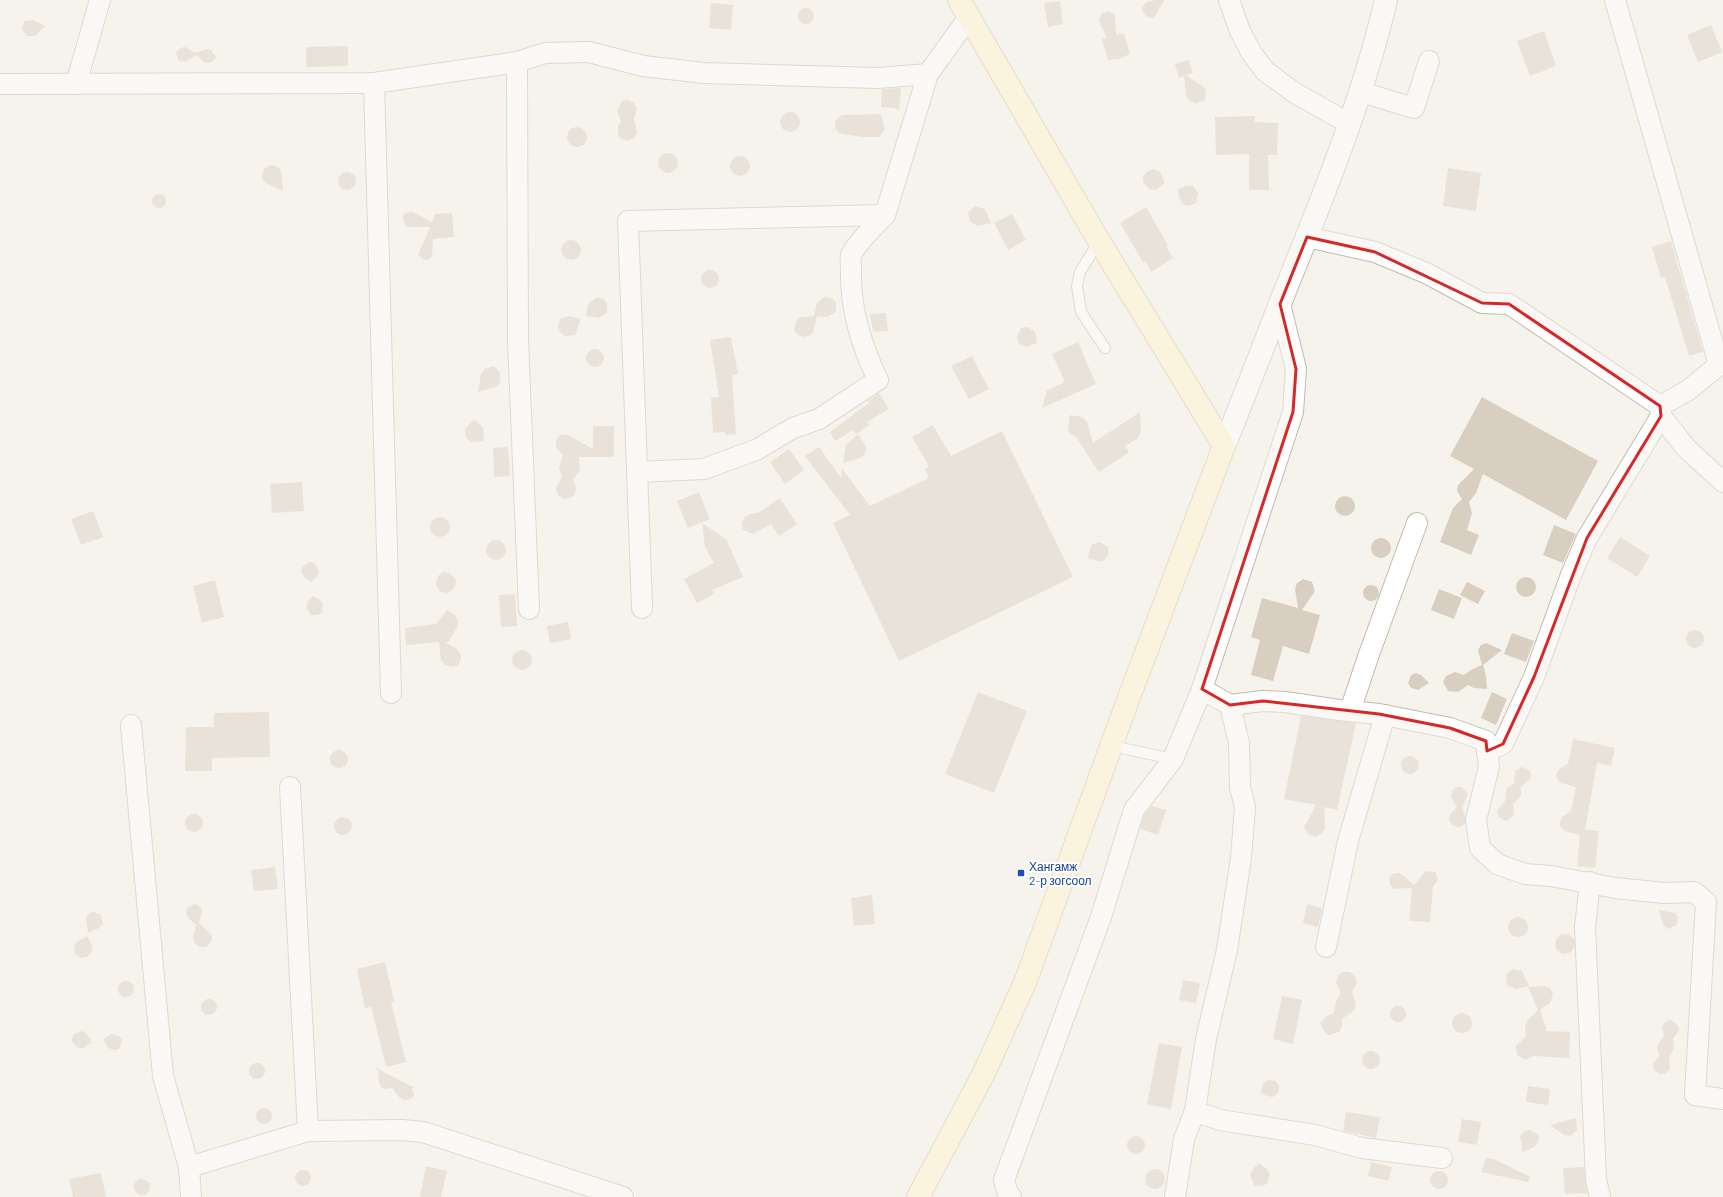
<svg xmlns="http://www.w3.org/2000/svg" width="1723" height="1197" font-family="Barlow,sans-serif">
<rect width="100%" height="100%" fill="#f6f3ec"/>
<!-- building -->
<g fill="#d8cfc1">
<polygon points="1156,0 1164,0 1156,15 1152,18 1147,17 1142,11 1143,6 1146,2"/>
<polygon points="1060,1 1063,24 1048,27 1044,3"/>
<polygon points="711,3 733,5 731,30 709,28"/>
<circle cx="806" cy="16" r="8"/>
<polygon points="1109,11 1115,15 1116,35 1124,33 1130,54 1119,59 1108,60 1102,39 1107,38 1099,21 1101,13"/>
<polygon points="33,20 45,26 35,36 26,36 22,29 24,21"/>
<polygon points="1711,25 1722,52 1698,62 1687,35"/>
<polygon points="1544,31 1556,66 1530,76 1517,41"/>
<polygon points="348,46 348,66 306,67 306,47"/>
<polygon points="185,47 195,53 206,49 210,49 216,57 212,62 208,63 205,63 196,55 187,61 182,62 178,60 176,53 180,48"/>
<polygon points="1189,60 1193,73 1186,75 1205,88 1206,94 1204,101 1196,103 1190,101 1186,96 1184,76 1179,78 1175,64"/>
<polygon points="901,88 899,109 881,107 882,89"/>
<polygon points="628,100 634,103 637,108 634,119 637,133 634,138 628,141 621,139 618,134 618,127 621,122 617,110 622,101"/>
<circle cx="790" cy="122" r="10"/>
<polygon points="881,114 885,129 879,137 862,137 842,134 839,133 835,128 835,121 842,115"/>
<polygon points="1255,116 1255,122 1278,123 1277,155 1268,155 1269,190 1249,190 1249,154 1216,155 1215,117"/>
<circle cx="577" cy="137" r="10"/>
<circle cx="668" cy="163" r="10"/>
<circle cx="740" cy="166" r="10"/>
<polygon points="270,165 276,166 281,170 283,191 266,183 262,178 264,169"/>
<polygon points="1448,168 1481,173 1476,211 1443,206"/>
<polygon points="1154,169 1160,172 1165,183 1157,189 1150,190 1143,182 1143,176 1148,171"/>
<circle cx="347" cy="181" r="9"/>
<polygon points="1186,186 1193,186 1198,193 1196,203 1189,206 1183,204 1179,198 1178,189"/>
<circle cx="159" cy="201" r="7"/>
<polygon points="975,206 985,209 991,223 978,226 970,222 968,212"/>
<polygon points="1146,207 1168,245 1166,246 1173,258 1151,272 1145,261 1143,262 1120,223"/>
<polygon points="408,212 413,212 432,222 435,214 452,213 454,237 433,239 432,256 430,259 424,260 418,255 430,227 406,227 403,219 404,214"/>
<polygon points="1012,214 1026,240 1008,250 994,223"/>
<circle cx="571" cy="250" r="10"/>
<polygon points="1671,241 1703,352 1689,356 1665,277 1661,278 1652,247"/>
<circle cx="710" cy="279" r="9"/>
<polygon points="824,297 831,298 836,302 836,312 827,317 817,316 813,332 811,335 805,337 798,335 794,330 796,321 801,317 815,316 814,316 817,303"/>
<polygon points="596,298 602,298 607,303 607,312 599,318 586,316 588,304"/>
<polygon points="886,313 888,331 873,332 870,314"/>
<polygon points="569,316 581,319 575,335 565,336 560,332 558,326 560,319"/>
<polygon points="1028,327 1035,332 1037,343 1027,347 1018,343 1017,337 1021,328"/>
<polygon points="731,337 738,374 732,375 736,434 726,435 725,432 713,433 711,398 719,397 710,340"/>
<polygon points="1078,342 1096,384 1042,408 1047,390 1065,382 1052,354"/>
<circle cx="595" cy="358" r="9"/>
<polygon points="972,356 989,389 969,399 951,366"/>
<polygon points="494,366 500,373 500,383 495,387 478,392 481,374 485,369"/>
<polygon points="879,393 889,409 867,422 869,425 856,434 853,430 835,441 830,432 869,403 868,401"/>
<polygon points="1482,397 1598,461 1566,520 1483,474 1476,493 1469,502 1472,513 1467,530 1479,535 1471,555 1440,542 1453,508 1462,499 1457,491 1458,485 1474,469 1450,456"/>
<polygon points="1140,412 1141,432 1138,438 1125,446 1129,452 1099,472 1076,437 1069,433 1068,430 1070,415 1082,417 1087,422 1093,443"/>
<polygon points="474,420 483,427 484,441 472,442 466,438 465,429"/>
<polygon points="933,425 951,456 1002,431 1073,577 899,661 833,523 850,515 805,456 819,447 841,478 842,469 870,506 929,478 925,469 929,466 912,437"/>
<polygon points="593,426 614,426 614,457 579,457 580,470 573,480 576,487 575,494 570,498 563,499 558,495 556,489 562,476 559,468 563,455 556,447 556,440 560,435 566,434 593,449"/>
<polygon points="858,434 866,447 865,454 860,458 843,463 846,445"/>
<polygon points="508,447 510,476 494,477 493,448"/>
<polygon points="789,449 804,470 785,484 770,462"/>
<polygon points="302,482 304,511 272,513 270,484"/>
<polygon points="699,492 710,519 688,528 677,501"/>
<circle cx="1345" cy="506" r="10"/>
<polygon points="780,498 797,524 779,536 771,524 753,534 743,530 742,523 745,517 750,514 758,513"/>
<polygon points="93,511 103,537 81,545 71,519"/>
<circle cx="440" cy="527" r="10"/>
<polygon points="702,523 726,539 743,577 712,590 714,594 697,603 684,579 714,563 705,547"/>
<polygon points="1554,525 1576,534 1563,563 1543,555"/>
<polygon points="1620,537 1650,556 1637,577 1607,558"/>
<circle cx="1381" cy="548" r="10"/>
<circle cx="496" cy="550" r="10"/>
<polygon points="1100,542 1108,547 1109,553 1106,559 1100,562 1088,558 1091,545"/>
<polygon points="310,562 315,564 319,571 317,576 311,582 304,577 301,572 303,566"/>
<polygon points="443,572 450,573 456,580 455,587 447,594 440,591 436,585 438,576"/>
<circle cx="1526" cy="587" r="10"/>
<polygon points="1303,579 1312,582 1315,591 1302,610 1320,615 1309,654 1283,646 1273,681 1251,675 1260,640 1251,637 1262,598 1298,608 1295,589 1297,583"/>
<polygon points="215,580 224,617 202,623 193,586"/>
<polygon points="1467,582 1485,591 1478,604 1460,595"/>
<circle cx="1371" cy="593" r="8"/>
<polygon points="1439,589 1462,598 1454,619 1431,610"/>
<polygon points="515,594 517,626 501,627 499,595"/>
<polygon points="313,596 320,600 323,604 322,613 317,615 311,615 306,608 308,602"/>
<polygon points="447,610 455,615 458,621 457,628 448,642 445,642 458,650 461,655 461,659 458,665 452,667 445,665 441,660 439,642 406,645 405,628 436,624"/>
<polygon points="568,622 571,639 550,643 547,626"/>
<circle cx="1695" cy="639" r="9"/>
<polygon points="1512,633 1534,641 1526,662 1504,654"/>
<polygon points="1486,643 1502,650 1483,665 1486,676 1487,689 1474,688 1468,685 1458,692 1448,691 1443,682 1446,676 1455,672 1464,675 1471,670 1482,665 1478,650 1481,645"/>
<circle cx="522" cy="660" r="10"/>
<polygon points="1416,673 1421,675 1429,683 1418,690 1411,688 1408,683 1411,675"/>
<polygon points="978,692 1027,711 994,793 945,774"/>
<polygon points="1492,692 1507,699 1496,725 1481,718"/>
<polygon points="269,712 270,757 212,758 212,771 185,771 186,727 214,727 214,713"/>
<polygon points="1301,716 1356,723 1337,810 1324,807 1325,828 1321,834 1315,837 1309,835 1304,827 1316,805 1284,799"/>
<polygon points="1573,739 1615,748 1611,766 1597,763 1585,830 1599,831 1595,868 1577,866 1580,835 1564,831 1559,824 1562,817 1571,811 1576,787 1561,783 1557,779 1556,775 1559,769 1568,764"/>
<circle cx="339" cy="759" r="9"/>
<circle cx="1410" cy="765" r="9"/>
<polygon points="1522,767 1529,770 1531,774 1530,779 1521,787 1521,796 1513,804 1514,815 1510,819 1505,821 1498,816 1497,811 1505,801 1506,789 1514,783 1515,771"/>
<polygon points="1456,787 1462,787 1468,794 1462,807 1465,815 1465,823 1462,826 1457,827 1452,825 1449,820 1450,814 1457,807 1451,797 1452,791"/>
<polygon points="1152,806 1166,810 1158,835 1140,829 1144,815"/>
<circle cx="194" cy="823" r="9"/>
<circle cx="343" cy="826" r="9"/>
<polygon points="275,867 278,889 254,891 251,870"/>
<polygon points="1426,871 1435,872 1438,880 1433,887 1430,922 1409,921 1412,888 1394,889 1390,885 1389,879 1392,874 1400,873 1414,885"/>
<polygon points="872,895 875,924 854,926 851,898"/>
<polygon points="195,904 200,907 202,911 199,923 212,935 212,941 206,947 200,947 195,944 193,938 196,925 188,918 186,913 187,908"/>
<polygon points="1307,904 1322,908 1318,927 1303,923"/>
<polygon points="1658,910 1675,913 1678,918 1677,925 1669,929 1664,926"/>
<polygon points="94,912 101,915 103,924 99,928 88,933 86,918 89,913"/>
<circle cx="1518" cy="927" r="10"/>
<circle cx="1565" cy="944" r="10"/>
<polygon points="87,936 92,946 92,952 87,957 81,958 75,954 74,945 78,941"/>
<polygon points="385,962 394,1001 391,1002 406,1062 386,1067 371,1007 365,1008 357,969"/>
<polygon points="1513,969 1522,971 1529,986 1516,989 1507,985 1506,975"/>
<polygon points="1344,972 1350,972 1355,977 1357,983 1352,991 1356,1006 1352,1012 1342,1019 1342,1026 1339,1032 1329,1035 1324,1031 1320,1023 1327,1016 1334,1013 1336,1001 1341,993 1336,982 1338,975"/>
<polygon points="1183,980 1200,983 1196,1003 1179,1000"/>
<circle cx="126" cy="989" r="8"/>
<polygon points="1544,986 1550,988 1553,994 1550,1003 1540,1010 1547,1031 1570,1032 1569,1058 1534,1056 1525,1060 1517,1055 1516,1046 1526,1036 1525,1027 1527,1021 1538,1010 1528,987"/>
<polygon points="1282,996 1302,1000 1293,1044 1273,1039"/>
<circle cx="209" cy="1007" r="8"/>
<circle cx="1398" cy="1014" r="8"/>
<circle cx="1462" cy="1023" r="10"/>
<polygon points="1670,1020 1677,1024 1679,1029 1677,1034 1673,1038 1674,1048 1669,1058 1670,1069 1666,1073 1661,1074 1654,1070 1653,1064 1659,1056 1657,1046 1664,1036 1662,1027 1665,1022"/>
<polygon points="82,1031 86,1033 92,1042 83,1048 78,1048 72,1042 72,1038 74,1034"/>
<polygon points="111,1034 119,1036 122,1040 120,1048 116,1050 108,1048 103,1039"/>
<polygon points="1159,1043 1182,1047 1171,1109 1147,1104"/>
<circle cx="1371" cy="1060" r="9"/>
<circle cx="257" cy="1071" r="8"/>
<polygon points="376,1068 415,1088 412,1088 414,1094 412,1098 408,1100 404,1100 400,1098 392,1088 385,1089 381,1087 379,1083 378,1071"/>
<polygon points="1268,1080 1276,1081 1279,1086 1279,1092 1273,1097 1267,1096 1261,1093 1263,1083"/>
<polygon points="1528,1086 1550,1089 1548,1105 1526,1102"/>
<circle cx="264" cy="1116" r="8"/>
<polygon points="1346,1112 1380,1117 1376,1138 1343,1131"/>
<polygon points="1576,1118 1577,1130 1570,1136 1564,1135 1550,1125"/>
<polygon points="1462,1119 1481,1122 1477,1145 1458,1142"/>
<polygon points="1529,1130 1534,1132 1539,1136 1538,1143 1534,1147 1523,1152 1520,1137 1523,1132"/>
<circle cx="1136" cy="1145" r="9"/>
<polygon points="1486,1158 1494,1159 1530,1177 1528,1182 1481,1172"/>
<polygon points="1371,1162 1392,1167 1388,1181 1368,1176"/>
<polygon points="1259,1163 1267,1169 1270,1174 1267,1184 1261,1186 1254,1185 1250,1176 1252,1170"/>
<polygon points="426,1166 447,1171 441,1197 420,1197"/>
<polygon points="1584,1167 1587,1193 1565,1194 1563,1168"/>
<circle cx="1155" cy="1179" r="10"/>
<circle cx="303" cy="1178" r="8"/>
<circle cx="1439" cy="1180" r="9"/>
<polygon points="101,1173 106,1197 73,1197 69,1179"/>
<circle cx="142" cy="1187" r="8"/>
</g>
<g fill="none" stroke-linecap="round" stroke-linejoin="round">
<!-- service casing -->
<g stroke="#c2bbae" stroke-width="12">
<g id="service">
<polyline points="1099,241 1080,272 1077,286 1081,312 1105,348"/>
<polyline points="1112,746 1173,759"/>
</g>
</g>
<!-- minor casing -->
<g stroke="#c2bbae" stroke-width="22">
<g id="minor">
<polyline points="1229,0 1240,31 1251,52 1265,71 1295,93 1350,124"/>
<polyline points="1615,0 1719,365 1687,391 1660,406"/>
<polyline points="517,62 518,341 529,609"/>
<polyline points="374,83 391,693"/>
<polyline points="0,84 374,83 517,62 545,53 589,52 643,66 704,73 878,78 928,74"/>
<polyline points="76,84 100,0"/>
<polyline points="1361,92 1414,108 1429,61"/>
<polyline points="1307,237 1375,252 1426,273 1482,303 1509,304 1660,406 1661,416"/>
<path d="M637,472l67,-3 54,-20 35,-21 26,-9 59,-39c-16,-33 -28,-72 -27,-110 0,-4 -1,-11 0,-15 5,-11 25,-31 34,-40l43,-141 41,-57"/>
<polyline points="642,608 628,221 885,215"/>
<polyline points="1202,689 1230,705 1239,743 1240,787 1245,807 1241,858 1227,950 1206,1039 1195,1111 1220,1120 1315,1135 1362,1148 1442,1158"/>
<polyline points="1230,705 1263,701 1285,702 1339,710 1379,714 1450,728 1486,741 1489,766 1476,820 1480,848 1497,864 1525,874 1551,876 1615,888 1665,893 1694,892 1706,902 1695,1095 1723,1099"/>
<polyline points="1350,711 1368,657 1417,523"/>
<polyline points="131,725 163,1076 189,1167 191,1197"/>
<polyline points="1487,751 1503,744 1534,677 1571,575 1587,538 1661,416 1686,448 1723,482"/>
<polyline points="290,787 308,1131"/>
<polyline points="1590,882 1585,927 1596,1179 1600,1197"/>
<polyline points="1326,947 1348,841 1385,715"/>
<polyline points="189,1167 308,1131 402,1130 423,1132 623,1197"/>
<polyline points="1011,1197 1007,1191 1004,1180 1101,917 1134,810 1173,759 1202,689 1293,412 1296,369 1280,304"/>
<polyline points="1175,1197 1184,1139 1195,1111"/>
</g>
</g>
<!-- tertiary casing -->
<g stroke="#c2bbae" stroke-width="24">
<path id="tertiary" d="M1224,446c22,-53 42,-107 63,-160 38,-94 76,-188 99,-286"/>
</g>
<!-- secondary casing -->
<g stroke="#d6c79b" stroke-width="24">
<polyline id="secondary" points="918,1197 984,1073 1026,980 1128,700 1224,446 1099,241 959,0"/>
</g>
<!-- service -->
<use href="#service" stroke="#fff" stroke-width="10"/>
<!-- minor -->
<use href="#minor" stroke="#fff" stroke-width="20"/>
<!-- tertiary -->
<use href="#tertiary" stroke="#fff" stroke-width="22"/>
<!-- secondary -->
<use href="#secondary" stroke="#fff3cd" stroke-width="22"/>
</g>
<!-- marked area -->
<path d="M0 0H1723V1197H0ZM1307,237l68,15 107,51 27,1 151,102 1,10 -74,122 -53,139 -31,67 -16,7 -1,-10 -36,-13 -71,-14 -116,-13 -33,4 -28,-16 91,-277 3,-43 -16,-65z" fill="#f6f3ec" fill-opacity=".55" fill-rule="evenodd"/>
<path fill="none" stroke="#d62828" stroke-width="3" stroke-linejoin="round" d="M1307,237l68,15 107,51 27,1 151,102 1,10 -74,122 -53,139 -31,67 -16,7 -1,-10 -36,-13 -71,-14 -116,-13 -33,4 -28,-16 91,-277 3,-43 -16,-65z"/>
<!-- markers -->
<rect fill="#1a4fb4" stroke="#fff" stroke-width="1.5" x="1017" y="869" width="8" height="8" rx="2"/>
<g text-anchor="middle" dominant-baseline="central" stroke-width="3.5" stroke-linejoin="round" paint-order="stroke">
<!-- transit labels -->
<g font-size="12" fill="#164399" stroke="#fff" text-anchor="start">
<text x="1029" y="866">Хангамж<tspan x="1029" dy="14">2-р зогсоол</tspan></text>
</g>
</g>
</svg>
